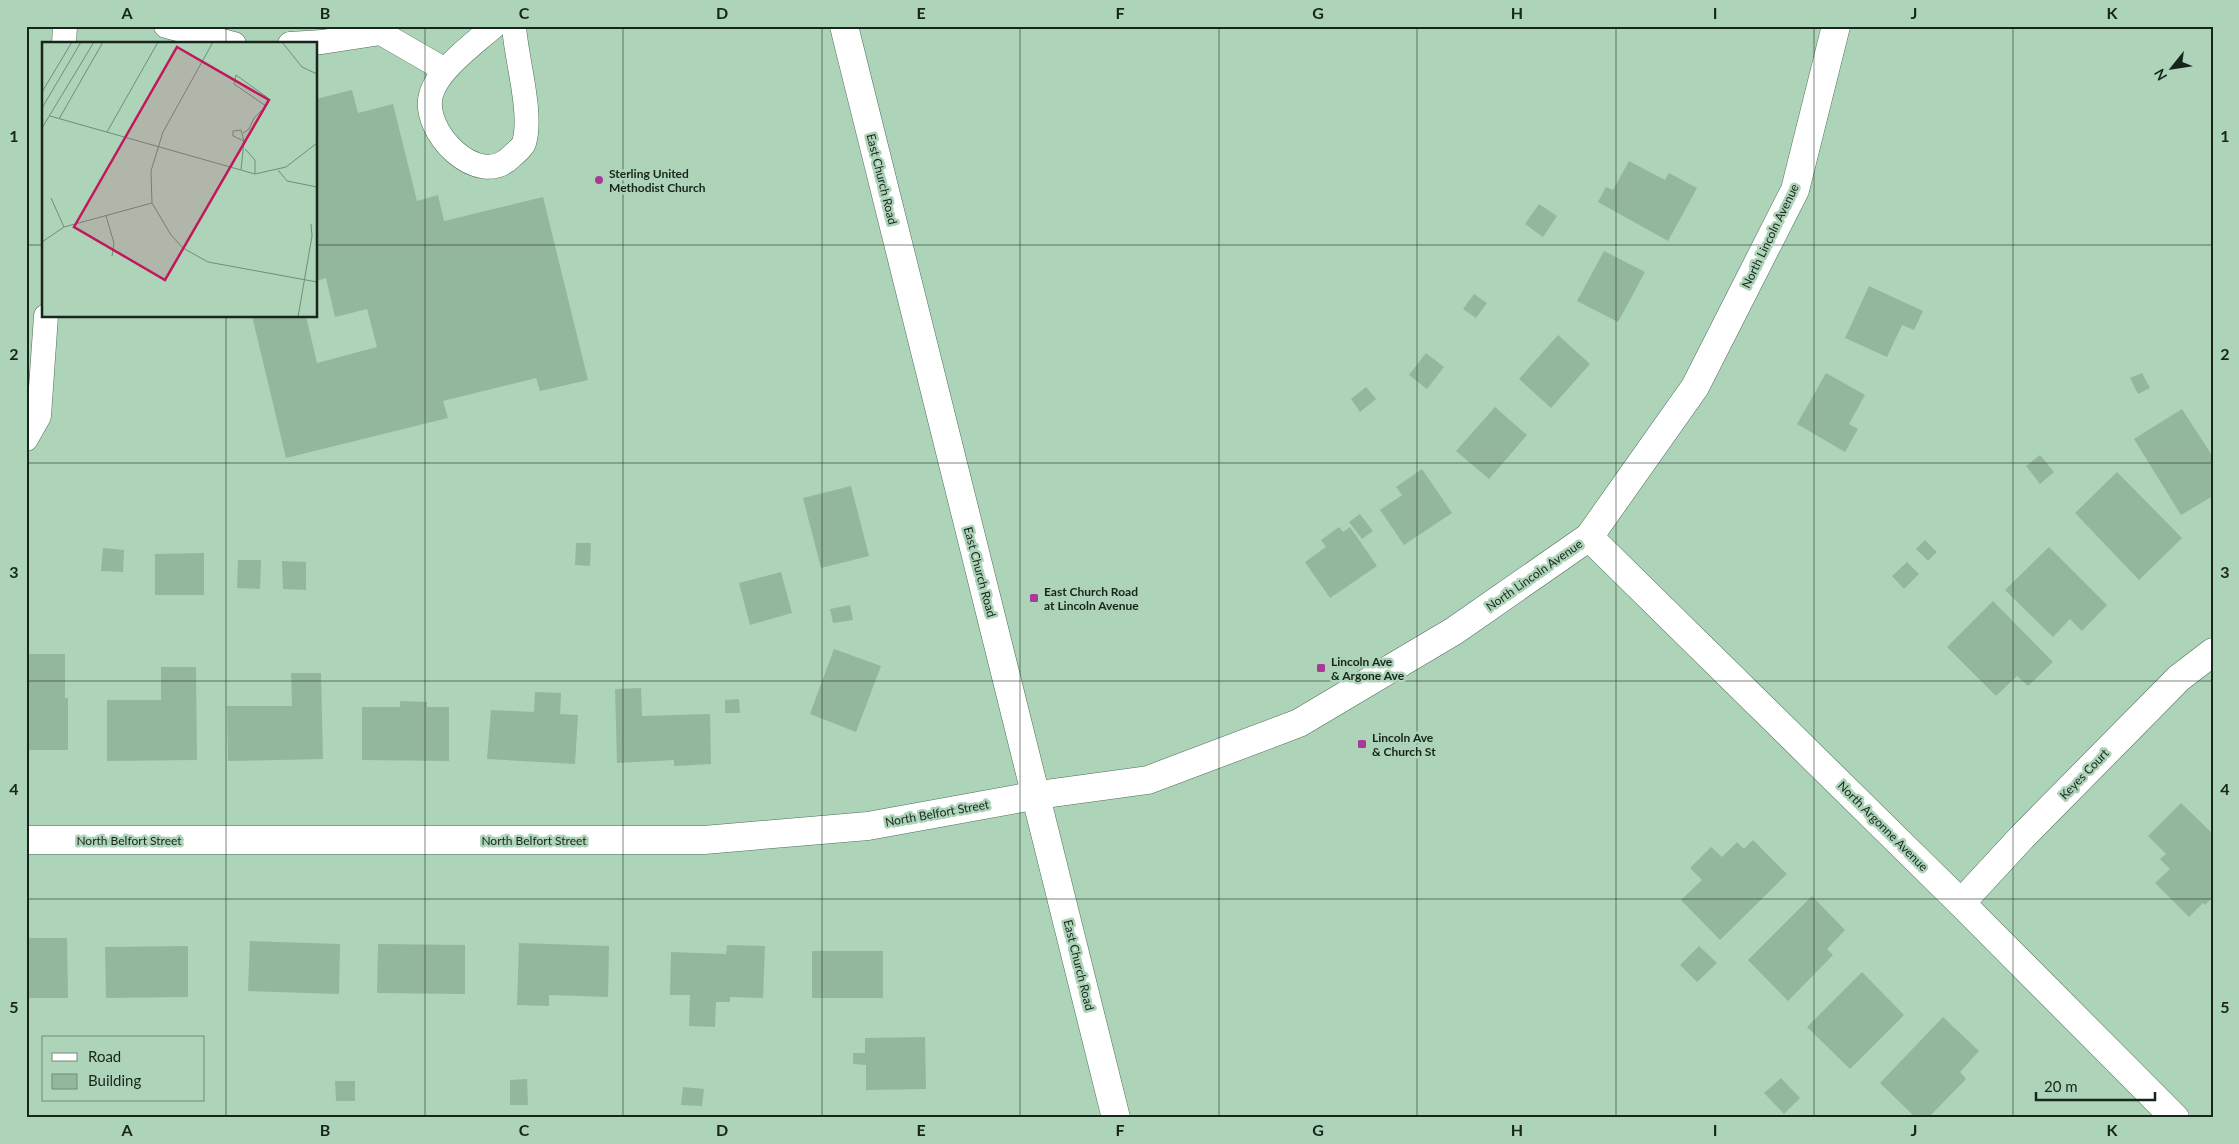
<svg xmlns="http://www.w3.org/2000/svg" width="2239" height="1144" font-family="Lato,sans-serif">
<rect width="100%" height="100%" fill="#add3b8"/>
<!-- building -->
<g fill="#92b79d">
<polygon points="352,90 358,113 393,104 417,201 438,195 444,221 543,197 588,380 540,391 536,378 443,401 448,418 286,458 252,316 306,316 317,363 377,347 367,309 335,317 326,278 316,281 316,99"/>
<polygon points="1629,161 1665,180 1669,173 1697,188 1668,241 1598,202 1606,187 1613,190"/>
<polygon points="1539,204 1557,216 1543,237 1525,224"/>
<polygon points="1604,251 1645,272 1618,322 1577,301"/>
<polygon points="1869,286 1923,311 1914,330 1902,325 1887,357 1845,338"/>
<polygon points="1474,294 1487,303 1476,318 1463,309"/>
<polygon points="1558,335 1590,364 1551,408 1519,379"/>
<polygon points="1426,353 1444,367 1427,389 1409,375"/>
<polygon points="1826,373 1865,395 1849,424 1858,429 1845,452 1797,424"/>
<polygon points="2142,373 2150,388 2138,394 2130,378"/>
<polygon points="1366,387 1376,399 1360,412 1351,399"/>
<polygon points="1495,407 1527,435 1489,479 1456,451"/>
<polygon points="2182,409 2213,457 2213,496 2181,515 2134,439"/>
<polygon points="2040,455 2054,472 2040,484 2026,466"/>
<polygon points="1422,469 1452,513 1404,545 1380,510 1402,495 1396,487"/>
<polygon points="2117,472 2182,538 2139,580 2075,513"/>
<polygon points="851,486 869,556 821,568 803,498"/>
<polygon points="1360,514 1373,531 1362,539 1349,522"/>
<polygon points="1339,527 1343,532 1350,527 1377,566 1330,598 1305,562 1326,547 1321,540"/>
<polygon points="1925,540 1937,552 1928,561 1916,549"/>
<polygon points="576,543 591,543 590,566 575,565"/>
<polygon points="2049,547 2107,605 2082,631 2070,619 2053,637 2005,590"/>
<polygon points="103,548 124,550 123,572 101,571"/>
<polygon points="204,553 204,595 155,595 155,554"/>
<polygon points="238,560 261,560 260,589 237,588"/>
<polygon points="282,561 306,562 306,590 283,589"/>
<polygon points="1907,562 1919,574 1904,589 1892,576"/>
<polygon points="781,572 792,613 750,625 739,583"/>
<polygon points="1993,601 2053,662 2028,686 2017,676 1996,696 1947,647"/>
<polygon points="850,605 853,620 833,623 830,609"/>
<polygon points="834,649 881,666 856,732 810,714"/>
<polygon points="26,654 65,654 65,698 68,698 68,750 26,750"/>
<polygon points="161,667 196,667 197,760 107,761 107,700 161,700"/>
<polygon points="291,673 321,673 323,759 228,761 227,706 292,706"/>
<polygon points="641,688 642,716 710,714 711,764 674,766 674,760 617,763 615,689"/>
<polygon points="535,692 561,693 560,714 578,715 575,764 487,759 491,710 534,712"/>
<polygon points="739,699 740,713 725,713 725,700"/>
<polygon points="400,701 427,702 427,707 449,707 449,761 362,760 362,707 400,707"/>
<polygon points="2181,803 2213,834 2213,897 2205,905 2203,903 2189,917 2155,883 2170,869 2160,859 2166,854 2148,836"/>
<polygon points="1753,840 1787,874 1720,940 1681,900 1702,880 1690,868 1711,847 1722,857 1737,842 1744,849"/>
<polygon points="1812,896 1845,930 1827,949 1833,955 1788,1001 1748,960"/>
<polygon points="26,938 67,938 68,998 26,998"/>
<polygon points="250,941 340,944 339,994 248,991"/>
<polygon points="519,943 609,946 608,997 549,995 549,1006 517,1005"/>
<polygon points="378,944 465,945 465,994 377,993"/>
<polygon points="727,945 765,946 763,998 730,997 730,1002 716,1002 715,1027 689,1026 690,995 670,995 671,952 726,954"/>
<polygon points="188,946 188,997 106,998 105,947"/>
<polygon points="1699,946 1717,963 1697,982 1680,965"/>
<rect x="812" y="951" width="71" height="47"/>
<polygon points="1862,972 1904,1015 1850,1069 1807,1027"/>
<polygon points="1943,1017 1979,1051 1960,1072 1966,1079 1928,1118 1916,1118 1880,1083"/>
<polygon points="925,1037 926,1089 866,1090 866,1065 853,1064 853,1053 865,1053 865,1038"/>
<polygon points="1781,1078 1800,1098 1784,1114 1764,1093"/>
<polygon points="527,1079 528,1105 510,1105 510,1080"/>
<polygon points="335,1081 355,1081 355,1101 336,1101"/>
<polygon points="683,1087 704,1089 702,1106 681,1105"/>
</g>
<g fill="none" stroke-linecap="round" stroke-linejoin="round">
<!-- service casing -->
<g stroke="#4d6f58" stroke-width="25">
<g id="service">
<polyline points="166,26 234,44"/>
<path d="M494,26c-19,17 -57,44 -63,69 -10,36 47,95 80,62 4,-4 11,-9 13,-14 9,-30 -8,-84 -10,-117"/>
<polyline points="64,44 65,26"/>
<polyline points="290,44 322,42 381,33 445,70"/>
<polyline points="26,439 39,416 46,316"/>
</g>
</g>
<!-- minor casing -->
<g stroke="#4d6f58" stroke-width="29">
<g id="minor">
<polyline points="1589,537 1961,903 2175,1118"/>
<polyline points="26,840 704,840 868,826 1038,795"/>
<polyline points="1961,903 2022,837 2179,678 2213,652"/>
</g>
</g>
<!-- tertiary casing -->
<g stroke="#4d6f58" stroke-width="29">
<g id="tertiary">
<path d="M844,26c90,364 184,727 272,1092"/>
<polyline points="1038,795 1148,780 1299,723 1454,631 1589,537 1695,387 1795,190 1836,26"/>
</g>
</g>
<!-- service -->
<use href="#service" stroke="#fff" stroke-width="24"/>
<!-- minor -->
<use href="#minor" stroke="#fff" stroke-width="28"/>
<!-- tertiary -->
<use href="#tertiary" stroke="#fff" stroke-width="28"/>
</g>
<!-- grid -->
<path fill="none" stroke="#17251b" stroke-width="1" stroke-opacity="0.55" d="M226,26v18M425,26v1092M623,26v1092M822,26v1092M1020,26v1092M1219,26v1092M1417,26v1092M1616,26v1092M1814,26v1092M2013,26v1092M26,245h18M316,245h1897M226,316v802M26,463h2187M26,681h2187M26,899h2187"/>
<!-- markers -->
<g fill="#a83997" stroke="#add3b8" stroke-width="2">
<circle cx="599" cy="180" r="5"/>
<rect x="1029" y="593" width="10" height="10" rx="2.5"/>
<rect x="1316" y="663" width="10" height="10" rx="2.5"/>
<rect x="1357" y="739" width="10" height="10" rx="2.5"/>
</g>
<g text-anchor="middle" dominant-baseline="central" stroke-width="5" stroke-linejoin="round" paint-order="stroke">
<!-- poi labels -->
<g font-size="12" font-weight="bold" fill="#17251b" stroke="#add3b8" text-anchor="start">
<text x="609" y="173">Sterling United<tspan x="609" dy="14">Methodist Church</tspan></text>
<text x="1044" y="591">East Church Road<tspan x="1044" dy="14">at Lincoln Avenue</tspan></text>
<text x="1331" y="661">Lincoln Ave<tspan x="1331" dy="14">&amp; Argone Ave</tspan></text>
<text x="1372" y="737">Lincoln Ave<tspan x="1372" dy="14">&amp; Church St</tspan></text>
</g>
<!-- street labels -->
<g font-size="12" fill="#17251b" stroke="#add3b8">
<text transform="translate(882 179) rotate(76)">East Church Road</text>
<text transform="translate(1770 236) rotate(-64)">North Lincoln Avenue</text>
<text transform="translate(980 572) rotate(75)">East Church Road</text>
<text transform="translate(1534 575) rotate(-35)">North Lincoln Avenue</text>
<text transform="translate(2084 774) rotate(-46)">Keyes Court</text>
<text transform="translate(937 813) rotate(-10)">North Belfort Street</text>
<text transform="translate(1883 826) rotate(45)">North Argonne Avenue</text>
<text x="129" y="840">North Belfort Street</text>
<text x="534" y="840">North Belfort Street</text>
<text transform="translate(1079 965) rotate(76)">East Church Road</text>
</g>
</g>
<!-- overview -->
<g transform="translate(42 42)">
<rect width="275" height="275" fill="#add3b8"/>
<path fill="none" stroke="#718d79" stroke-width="1" d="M171,0l-50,90 -12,39 1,32 19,32 12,13 25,14 109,20M240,0l20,25 15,7M0,50l30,-50M0,66l39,-66M8,74l205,58 31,-7 31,-24M17,77l44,-77M0,86l52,-86M65,90l51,-90M201,91l6,-4 5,-11 12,-12 1,-2 1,-6 -32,-23 -2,9 32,22M203,107l10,11v14M199,128l3,-29 -11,-5v-5l8,-1 3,11M236,128l9,11 30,6M9,156l13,29M64,174l8,27 -2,13M0,200l22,-15 88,-24M256,275l14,-81 -1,-12"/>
<path fill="#c2185b" fill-opacity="0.15" stroke="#c2185b" stroke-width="2.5" d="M135,5l92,53 -104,180 -91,-53z"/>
<rect width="275" height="275" fill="none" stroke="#17251b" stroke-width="2.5"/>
</g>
<!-- border -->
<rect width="2239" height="1144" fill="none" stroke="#add3b8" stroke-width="55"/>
<!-- legend -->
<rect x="42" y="1036" width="162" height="65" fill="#add3b8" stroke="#718d79"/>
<rect x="52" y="1053" width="25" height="8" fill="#ffffff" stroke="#718d79"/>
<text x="88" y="1062" font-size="15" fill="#17251b">Road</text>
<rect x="52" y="1074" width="25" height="15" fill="#92b79d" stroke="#718d79"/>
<text x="88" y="1086" font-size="15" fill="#17251b">Building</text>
<!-- north arrow -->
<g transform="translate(2172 68) rotate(240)" stroke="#add3b8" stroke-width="4" paint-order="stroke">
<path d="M0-4L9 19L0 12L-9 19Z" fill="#17251b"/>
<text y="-8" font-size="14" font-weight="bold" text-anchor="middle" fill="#17251b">N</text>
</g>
<!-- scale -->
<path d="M2036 1092v8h119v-8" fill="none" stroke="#17251b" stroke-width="2.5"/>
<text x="2044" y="1092" font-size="15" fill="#17251b" stroke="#add3b8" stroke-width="4" paint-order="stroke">20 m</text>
<rect x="28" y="28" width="2184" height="1088" fill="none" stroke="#17251b" stroke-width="2"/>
<g font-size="16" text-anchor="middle" font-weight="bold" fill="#17251b">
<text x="127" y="19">A</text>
<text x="325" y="19">B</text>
<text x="524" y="19">C</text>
<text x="722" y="19">D</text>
<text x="921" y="19">E</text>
<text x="1120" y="19">F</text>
<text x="1318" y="19">G</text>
<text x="1517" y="19">H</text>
<text x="1715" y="19">I</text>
<text x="1914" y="19">J</text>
<text x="2112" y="19">K</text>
<text x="14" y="142">1</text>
<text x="2225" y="142">1</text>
<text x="14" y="360">2</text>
<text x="2225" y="360">2</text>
<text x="14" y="578">3</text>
<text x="2225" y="578">3</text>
<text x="14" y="795">4</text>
<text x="2225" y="795">4</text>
<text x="14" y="1013">5</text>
<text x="2225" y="1013">5</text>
<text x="127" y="1136">A</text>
<text x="325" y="1136">B</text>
<text x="524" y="1136">C</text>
<text x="722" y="1136">D</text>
<text x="921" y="1136">E</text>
<text x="1120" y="1136">F</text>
<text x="1318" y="1136">G</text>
<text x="1517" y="1136">H</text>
<text x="1715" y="1136">I</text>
<text x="1914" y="1136">J</text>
<text x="2112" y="1136">K</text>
</g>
</svg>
